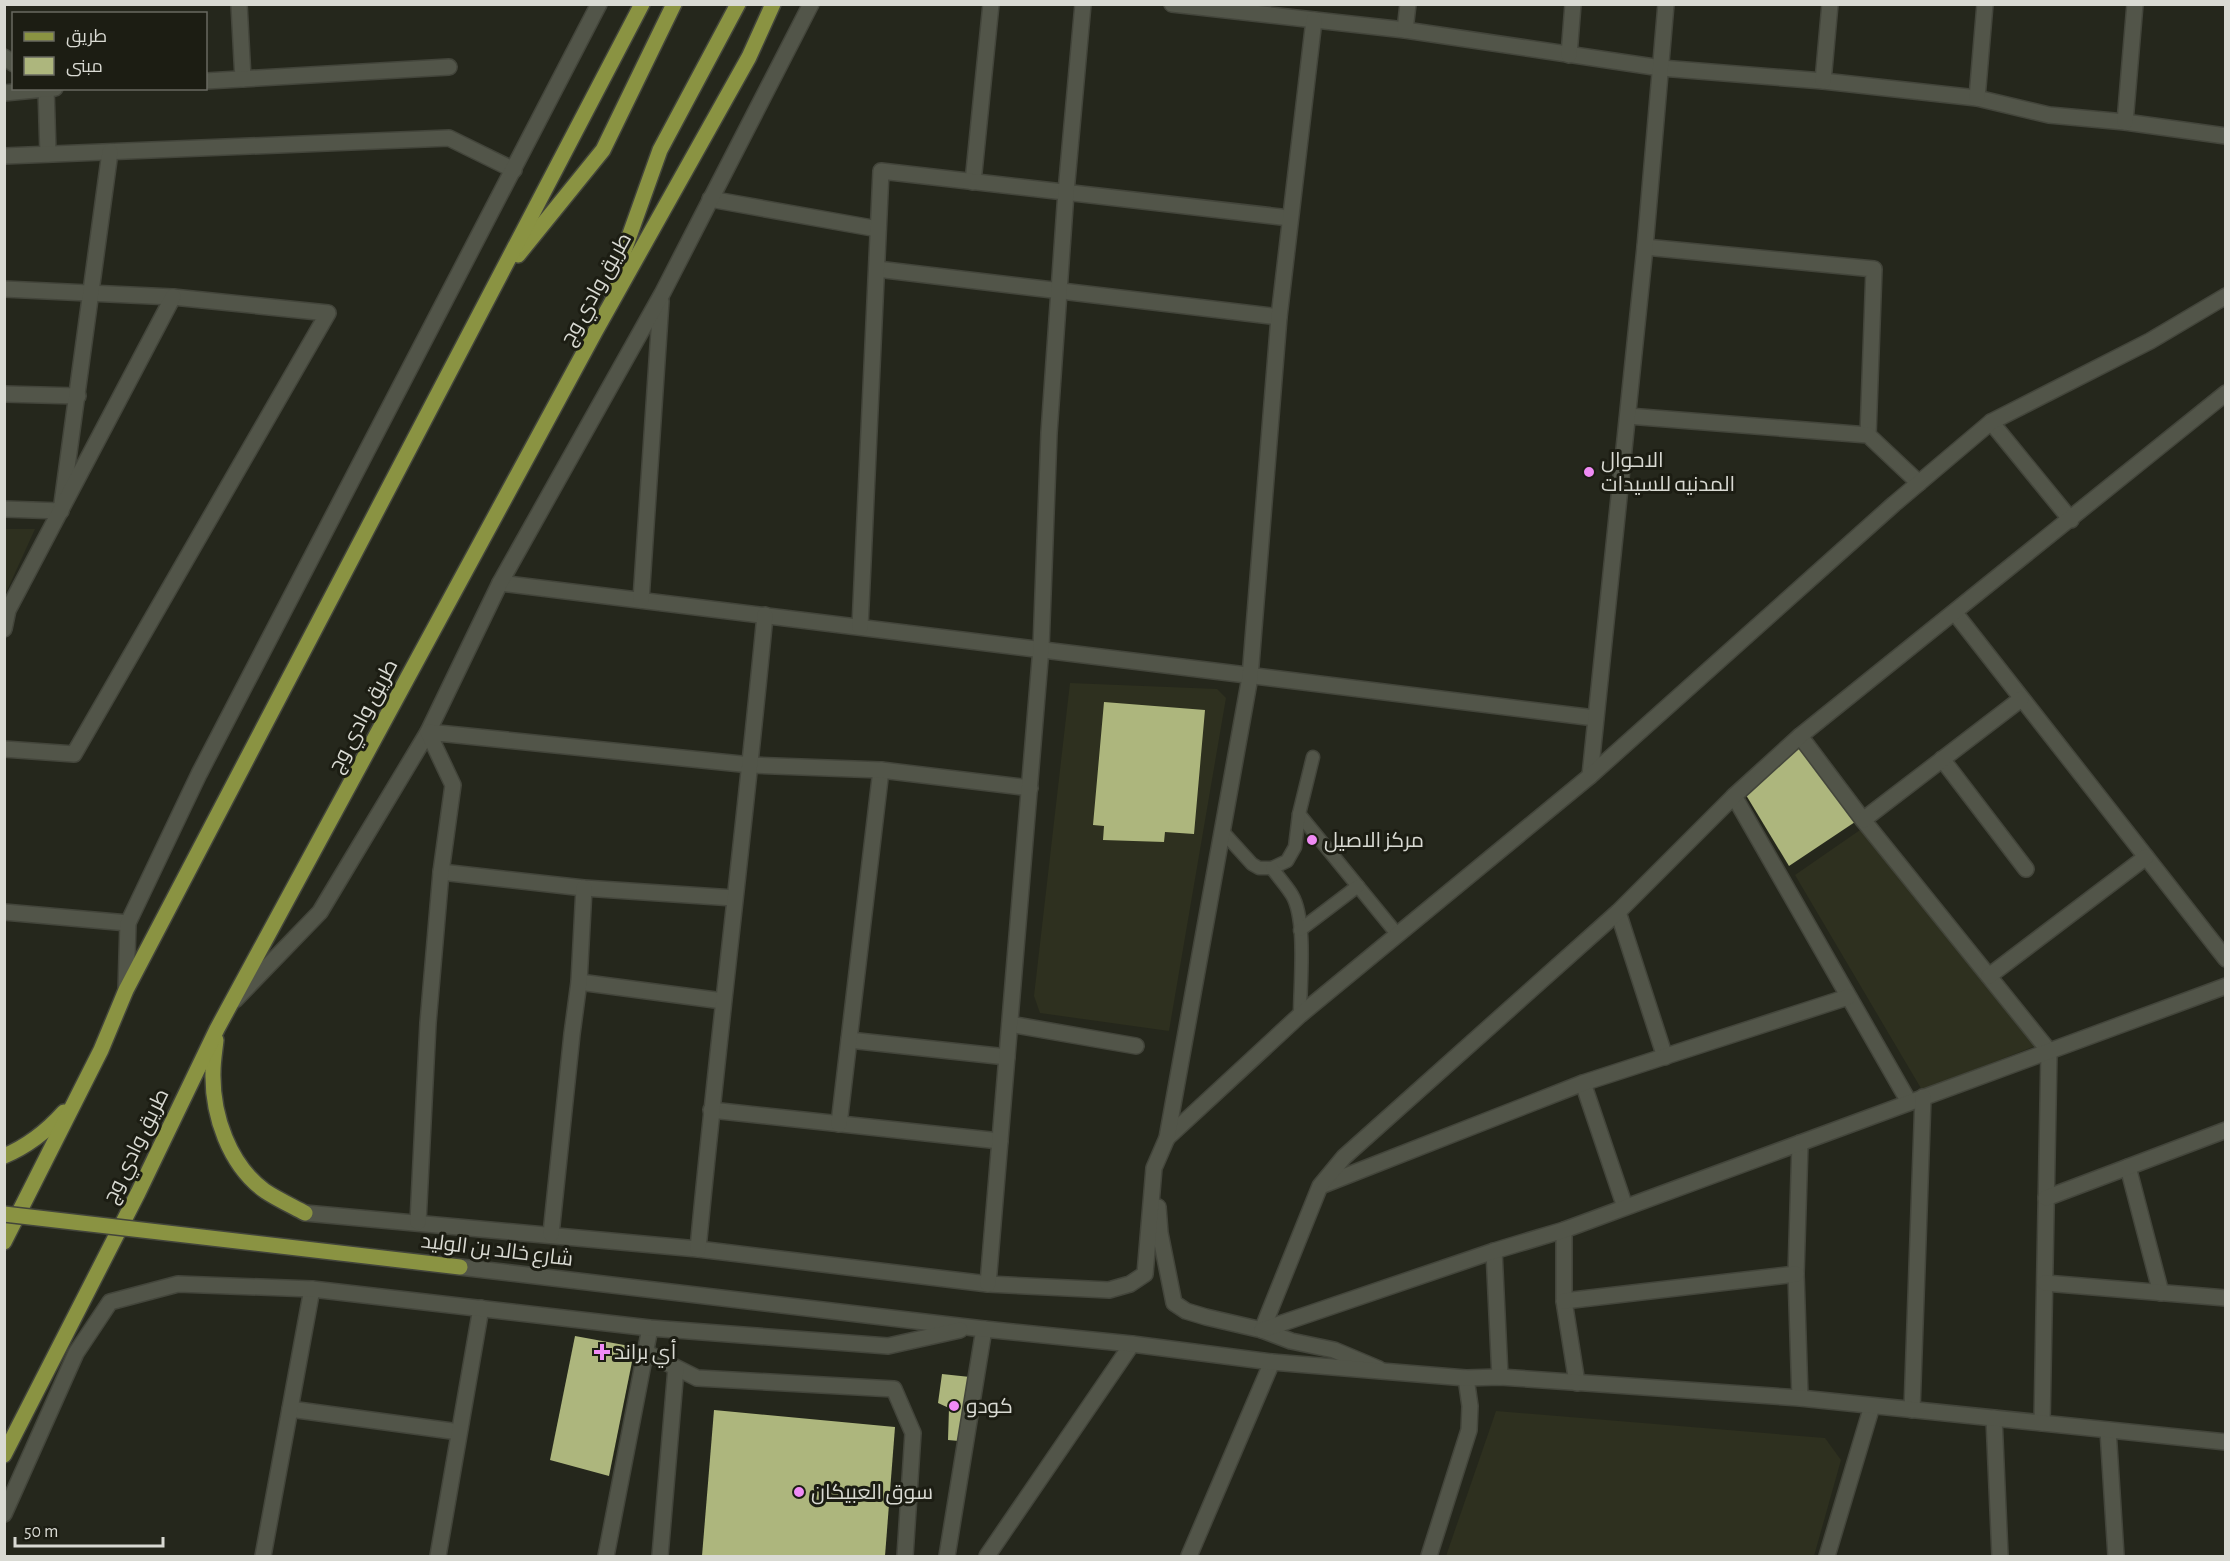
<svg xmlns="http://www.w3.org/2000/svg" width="2230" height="1561" font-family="'Alegreya Sans',Cairo,sans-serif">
<rect width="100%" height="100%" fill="#25271c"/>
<!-- built -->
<g fill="#2e301f">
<polygon points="5,529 35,529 5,595 4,529"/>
<polygon points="1070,683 1217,689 1226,698 1169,1031 1040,1013 1034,996"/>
<polygon points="1860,830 2035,1046 1922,1090 1795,875"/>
<polygon points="1496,1411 1825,1438 1841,1460 1814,1556 1446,1556"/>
</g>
<!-- building -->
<g fill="#adb67d">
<polygon points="1104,702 1205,710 1194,834 1165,832 1164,842 1103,840 1104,826 1093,825"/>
<polygon points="1799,743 1855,822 1789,866 1746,795"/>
<polygon points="575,1336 635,1347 609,1476 550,1460"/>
<polygon points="942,1374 970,1377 959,1441 948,1440 949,1408 938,1403"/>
<polygon points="714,1410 895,1427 885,1556 702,1556"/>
</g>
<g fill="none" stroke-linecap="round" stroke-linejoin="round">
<!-- lane casing -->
<g stroke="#43453b" stroke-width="15">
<g id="lane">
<polyline points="1299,814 1397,934"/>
<polyline points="1223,832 1252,864 1259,868 1272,868 1287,861 1295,847 1299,814 1313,757"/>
<path d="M1272,868c6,9 14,17 20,27 15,25 8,89 8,120"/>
<polyline points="1300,930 1358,886"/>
</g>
</g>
<!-- street casing -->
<g stroke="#43453b" stroke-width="18">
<g id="street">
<polyline points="239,4 243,79"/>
<polyline points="1172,4 1405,30 1661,68 1823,81 1977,98 2049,115 2125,122 2226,136"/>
<polyline points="1405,30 1408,4"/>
<polyline points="1569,55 1573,4"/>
<polyline points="4,57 14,64"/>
<polyline points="206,81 449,67"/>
<polyline points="1823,81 1830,4"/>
<polyline points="46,88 48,154"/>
<polyline points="4,93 55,88"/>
<polyline points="1977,98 1985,4"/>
<polyline points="2125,122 2135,4"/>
<polyline points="4,156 449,138 514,170"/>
<polyline points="973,182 991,4"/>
<polyline points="710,199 878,229"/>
<polyline points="1645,247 1874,269 1868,435"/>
<polyline points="877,269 1279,317"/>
<polyline points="4,289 173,297 328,313 74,754 4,749"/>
<polyline points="4,394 78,396"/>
<polyline points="1628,416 1868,435 1919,483"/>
<polyline points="1991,422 2071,520"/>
<polyline points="4,509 61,511 110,152"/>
<polyline points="500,583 1595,718"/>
<polyline points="641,600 661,301"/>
<polyline points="1955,613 2226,959"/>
<polyline points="860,627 881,171 1290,218"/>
<polyline points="4,629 8,610 173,297"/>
<polyline points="1800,736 1863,820 2049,1051 2042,1423"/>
<polyline points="1942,759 2026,869"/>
<polyline points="1590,776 1645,247 1666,4"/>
<polyline points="1734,796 1909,1102"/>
<polyline points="1863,820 2021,699"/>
<polyline points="441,872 584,888 734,898"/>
<polyline points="4,912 128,923"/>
<polyline points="1618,912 1665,1057"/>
<polyline points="1989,976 2146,857"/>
<polyline points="579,982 723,1001"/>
<polyline points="126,990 128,923 199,774 599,4"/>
<polyline points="235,1000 320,912 428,732 500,583 662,294 811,4"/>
<polyline points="1010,1024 1136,1046"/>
<polyline points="849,1040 1007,1057"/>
<polyline points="1583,1083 1625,1207"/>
<polyline points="711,1110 1000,1141"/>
<polyline points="839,1124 881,770"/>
<polyline points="1167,1138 1300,1015 1590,776 1894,504 1991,422 2150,341 2226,296"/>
<polyline points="1800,1143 1796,1274 1800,1398"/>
<polyline points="2128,1167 2161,1293"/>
<polyline points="1323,1185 1583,1083 1848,997"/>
<polyline points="2046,1198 2226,1130"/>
<polyline points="1158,1207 1160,1233 1174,1303 1186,1311 1206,1317 1262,1330 1291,1341 1334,1350 1379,1369"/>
<polyline points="305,1213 698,1249 988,1284 1109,1290 1130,1284 1145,1274 1154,1168 1167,1138 1250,677 1279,317 1314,20"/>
<polyline points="418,1222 428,1023 441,872 453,785 428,732 751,765 881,770 1030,788"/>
<polyline points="1564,1230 1564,1301 1577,1383"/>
<polyline points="551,1234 572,1034 579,982 584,888"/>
<path d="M698,1249c20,-212 47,-423 67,-634"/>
<polyline points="1494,1251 1500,1377"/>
<polyline points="2045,1283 2226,1298"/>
<polyline points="988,1284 1041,648 1049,433 1066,192 1083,4"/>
<polyline points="1564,1301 1796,1274"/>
<polyline points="1262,1330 1320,1186 1344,1157 1618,912 1734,796 1800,736 2226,393"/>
<polyline points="1262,1330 1494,1251 1564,1230 2226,986"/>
<polyline points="645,1352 697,1378 894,1389 913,1433 905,1556"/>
<polyline points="290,1409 459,1432"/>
<polyline points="1912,1410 1923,1097"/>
<polyline points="1994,1418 2000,1556"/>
<polyline points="2108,1430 2116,1556"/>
<polyline points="263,1556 312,1289"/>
<polyline points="438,1556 481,1308"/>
<polyline points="606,1556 650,1328"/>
<polyline points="660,1556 676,1368"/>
<polyline points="947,1556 984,1329"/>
<polyline points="987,1556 1132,1344"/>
<polyline points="1189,1556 1272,1362"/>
<polyline points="1429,1556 1469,1430 1470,1406 1466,1378"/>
<polyline points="1827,1556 1872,1406"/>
</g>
</g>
<!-- secondary casing -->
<g stroke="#43453b" stroke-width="18">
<g id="secondary">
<polyline points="460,1267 984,1329 1132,1344 1272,1362 1466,1378 1500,1377 1800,1398 2226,1442"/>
<polyline points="4,1514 76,1353 110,1302 178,1284 312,1289 650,1328 888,1346 960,1330"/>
</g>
</g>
<!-- primary casing -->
<g stroke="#43453b" stroke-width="18">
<g id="primary">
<polyline points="518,255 603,150 674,4"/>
<polyline points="610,290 660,150 738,4"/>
<path d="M216,1040c-1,10 -3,21 -3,32 -1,43 16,93 52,119 12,8 27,15 40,22"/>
<path d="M4,1156c24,-10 43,-25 60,-44"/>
<polyline points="4,1242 101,1050 126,990 642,4"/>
<polyline points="4,1455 138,1193 217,1029 595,332 749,57 773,4"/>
</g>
</g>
<!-- lane -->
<use href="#lane" stroke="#525549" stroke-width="12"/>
<!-- street -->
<use href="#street" stroke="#525549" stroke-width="15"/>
<!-- secondary -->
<use href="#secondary" stroke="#525549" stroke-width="15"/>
<!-- primary -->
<use href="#primary" stroke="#8a9342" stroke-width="15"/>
<!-- primary-bridge casing -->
<g stroke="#43453b" stroke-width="18" stroke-linecap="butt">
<polyline id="primary-bridge" points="4,1214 460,1267"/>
</g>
<!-- primary-bridge -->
<use href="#primary-bridge" stroke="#8a9342" stroke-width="15"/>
</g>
<!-- markers -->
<g fill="#f08bf5" stroke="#1c1d13" stroke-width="2">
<circle cx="1589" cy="472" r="6"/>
<circle cx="1312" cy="840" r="6"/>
<path d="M599 1343h6v6h6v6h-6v6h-6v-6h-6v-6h6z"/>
<circle cx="954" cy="1406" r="6"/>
<circle cx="799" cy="1492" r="6"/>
</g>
<g text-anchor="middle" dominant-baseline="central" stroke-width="6" stroke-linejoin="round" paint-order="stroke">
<!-- street labels -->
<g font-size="21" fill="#d9dad3" stroke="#1c1d13">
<text transform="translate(596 289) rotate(-61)">طريق وادي وج</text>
<text transform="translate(363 716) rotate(-62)">طريق وادي وج</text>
<text transform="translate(136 1146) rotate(-64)">طريق وادي وج</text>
<text transform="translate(497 1250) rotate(7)">شارع خالد بن الوليد</text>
</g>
<!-- poi labels -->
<g font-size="21" fill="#d9dad3" stroke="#1c1d13" text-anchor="start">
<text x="1601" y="460">الاحوال<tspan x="1601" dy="24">المدنيه للسيدات</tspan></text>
<text x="1324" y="840">مركز الاصيل</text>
<text x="614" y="1352">أي براند</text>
<text x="966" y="1406">كودو</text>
<text x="811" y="1492">سوق العبيكان</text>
</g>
</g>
<!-- border -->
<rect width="2230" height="1561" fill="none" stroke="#d9dad3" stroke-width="12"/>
<!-- legend -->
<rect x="12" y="12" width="195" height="78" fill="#1c1d13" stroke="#686960" stroke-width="1.5"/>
<rect x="24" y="32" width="30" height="9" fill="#8a9342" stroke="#686960" stroke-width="1.5"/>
<text x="66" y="42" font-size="18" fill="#d9dad3">طريق</text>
<rect x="24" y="57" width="30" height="18" fill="#adb67d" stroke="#686960" stroke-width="1.5"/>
<text x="66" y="72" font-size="18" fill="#d9dad3">مبنى</text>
<!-- scale -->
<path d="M15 1537v9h148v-9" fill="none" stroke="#d9dad3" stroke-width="3"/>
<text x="24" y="1537" font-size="18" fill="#d9dad3" stroke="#1c1d13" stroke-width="4.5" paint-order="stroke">50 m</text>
</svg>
